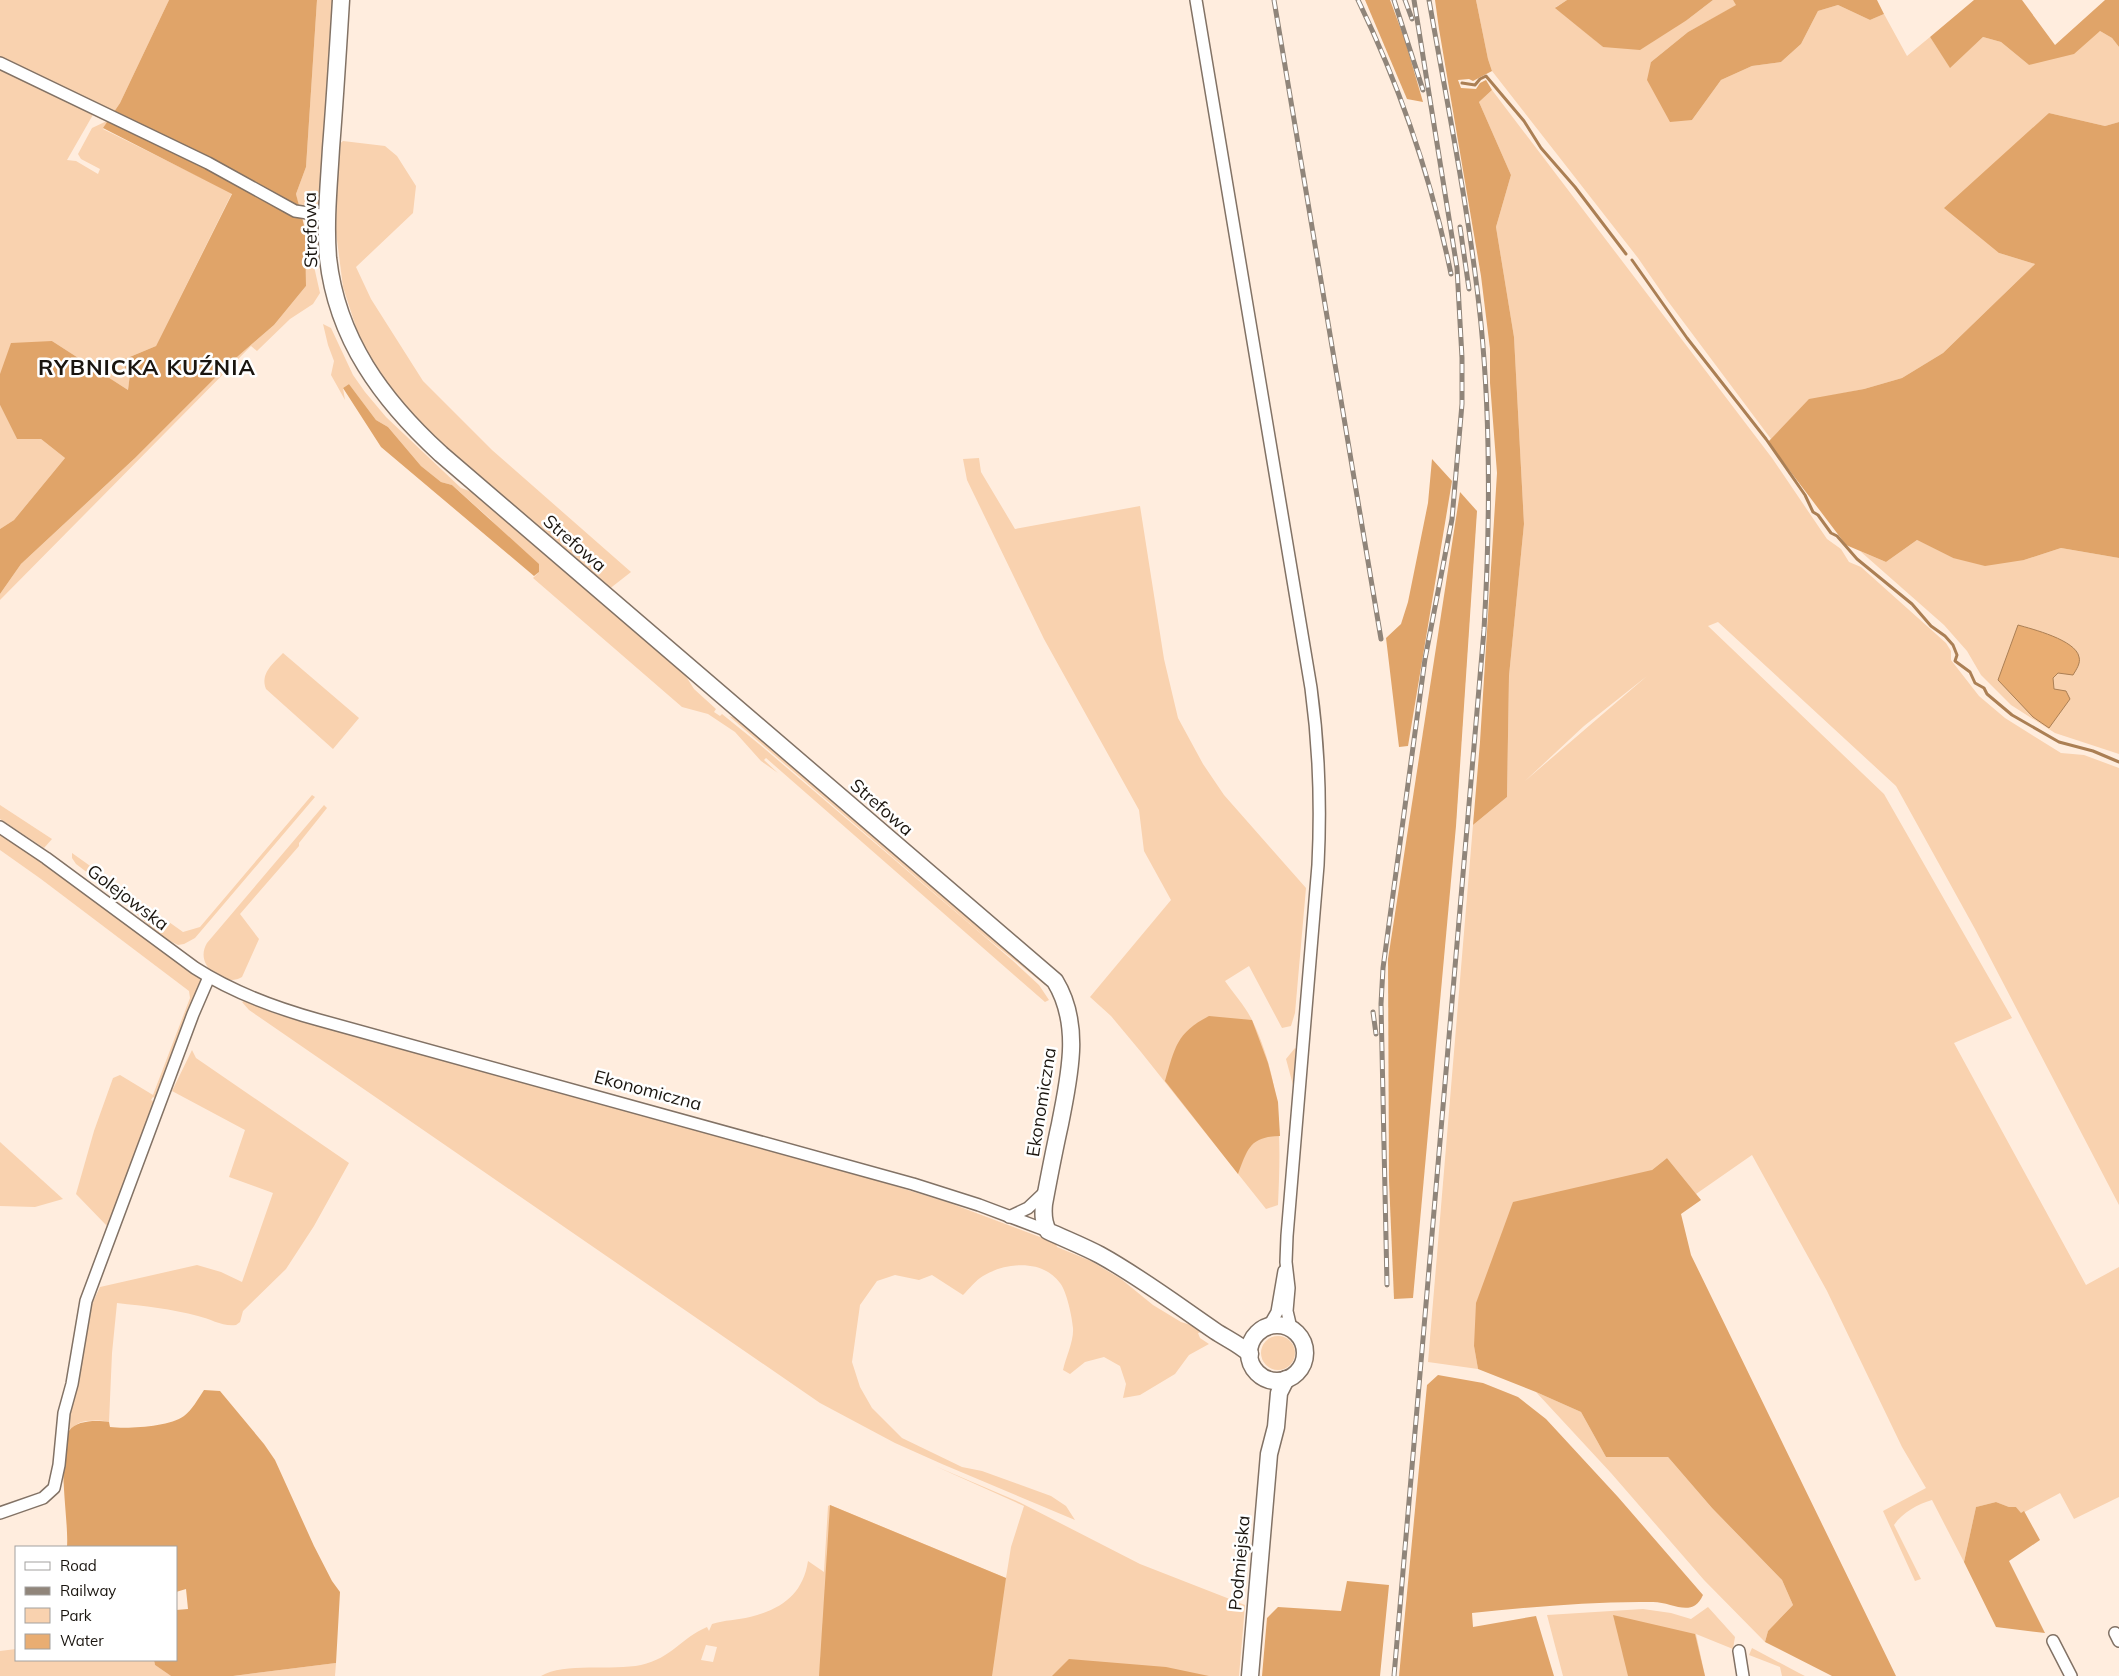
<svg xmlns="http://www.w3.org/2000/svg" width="2119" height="1676" font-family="Mulish,sans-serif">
<rect width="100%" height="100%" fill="#ffedde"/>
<!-- green -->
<g fill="#f9d2af" fill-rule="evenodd">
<polygon points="0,0 169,0 120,103 111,116 39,77 34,87 39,87 94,113 67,160 76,161 98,174 100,169 81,159 78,154 92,128 109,120 103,129 232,193 156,346 120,361 130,374 128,390 52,341 0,374"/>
<polygon points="317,0 335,0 320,211 299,208 296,194 306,167"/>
<polygon points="1476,0 1567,0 1556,7 1603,47 1687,20 1713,0 1733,0 1737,5 1688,32 1651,62 1692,120 1721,80 1752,66 1781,62 1801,44 1818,11 1838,5 1870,20 1884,14 1907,56 1930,37 1950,67 1983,37 2001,42 2029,65 2100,31 2112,38 2119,47 2119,122 2105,126 2049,113 1999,253 2035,264 1943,353 1902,378 1864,389 1809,400 1771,439 1667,300 1638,258 1492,71 1488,59"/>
<path d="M1492,90l280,368 55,81 14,10 8,13 12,5 85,76 5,8v9l28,36 26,22 56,35 23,2 35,13v437l-144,-276 -79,-143 -178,-164 -10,4 176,168 128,224 -58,25 132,242 33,-18v230l-45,22 -14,-26 -39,21 -5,-7h-7l-13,-5 -20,5 -12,55 -32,-62c-14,4 -29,12 -38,25l27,54 -6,2 -32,-70 43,-23 -24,-41 -75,-156 -75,-136 -56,39 -29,-36 -15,12 -178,176 4,23 -50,-7 45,-537 34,-28 2,-121 15,-152 -10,-187 -18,-110 15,-52 -32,-73zM1647,676l-122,105 59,-55z"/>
<polygon points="343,141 385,146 397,156 416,186 413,213 356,267 371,299 423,381 492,450 631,572 608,590 422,427 392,393 362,346 343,287 336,232 337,146"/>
<polygon points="305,258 313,262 320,293 313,304 290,319 257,351 251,346 0,600 0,594 21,564 135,458 229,364 274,325 306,286"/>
<polygon points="323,324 331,328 353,375 365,392 386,417 461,488 475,493 682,670 694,689 716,709 714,712 720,716 722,714 759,744 1012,960 1039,985 1049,1000 1045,1002 766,758 764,760 778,773 761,761 735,732 708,714 682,707 533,578 539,572 489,518 452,485 441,482 421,466 388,427 376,420 349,384 343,388 345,400 331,375 334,361 328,345"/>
<polygon points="0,405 17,439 41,439 65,458 14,520 0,529"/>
<path d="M979,458l2,14 34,57 125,-23 24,153 14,59 25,46 21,31 82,93 -11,125 -4,13 -9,2 -33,-62 -24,15c9,13 21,26 28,41 29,62 28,116 25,183l-12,4 -125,-157 -30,-36 -21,-19 81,-97 -27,-49 -5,-41 -95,-171 -77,-159 -4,-21z"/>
<polygon points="1917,540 1953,558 2024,560 2061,548 2119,558 2119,754 2055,733 2011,705 1981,675 1967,651 1944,625 1860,551 1886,562"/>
<path d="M283,653l76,65 -26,31 -67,-60c-6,-16 7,-25 17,-36z"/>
<polygon points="729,716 739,719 1045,981 1045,985 977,930"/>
<polygon points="312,795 315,797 195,938 184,944 178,945 160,936 117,895 76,864 72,858 72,853 183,932 200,927"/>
<polygon points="0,805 52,839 44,848 0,819"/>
<path d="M324,805l3,3 -28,35v3l-59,68 19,25 -17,38c-17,11 -49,-11 -35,-34z"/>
<polygon points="0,834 72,884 199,978 201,981 159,1100 153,1097 151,1100 157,1103 108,1227 76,1194 94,1131 113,1078 120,1075 153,1095 190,998 189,991 41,879 0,850"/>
<path d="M244,1001l32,13 28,8 548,151 95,29 109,41 1,4 34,14 30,18 32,26 28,17 13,4 8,6 -4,1 2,5 9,6 -20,11 -14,19 -35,21 -17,3 3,-14 -6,-18 -16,-9 -19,5 -15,12 -7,-4c3,-13 11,-29 10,-42 -1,-11 -6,-36 -13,-45 -17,-24 -54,-21 -77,-7 -7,4 -14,13 -20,19l-31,-20 -13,5 -24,-5 -18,6 -17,24 -8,57 8,25 12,21 30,30 60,29 20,4 69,25 15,10 9,14 -133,-56 -47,-21 -75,-40 -571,-393 -7,-8z"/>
<polygon points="1295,1048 1296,1049 1293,1085 1286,1059"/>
<path d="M192,1050l4,8 153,105 -35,63 -28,43 -43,42 -3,11 -4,3c-13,2 -25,-6 -38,-9 -26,-7 -54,-10 -81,-13l-5,50 -3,69c-10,-2 -21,-2 -30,1 -6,3 -8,7 -15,8l27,-125 9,-19 97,-22 24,7 21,10 31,-89 -44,-16 16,-47 -73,-39z"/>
<polygon points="0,1142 63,1199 35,1207 0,1206"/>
<circle cx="1278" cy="1353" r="17"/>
<polygon points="1536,1392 1581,1412 1606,1457 1668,1457 1712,1508 1782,1580 1793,1605 1768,1631 1765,1642 1704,1580 1611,1473"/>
<path d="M935,1466l84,36 121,62 105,41 -6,71h-698c23,-14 72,-5 100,-11 31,-7 40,-27 66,-38l2,4 3,-7c12,-4 26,-4 38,-7 32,-8 53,-23 58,-56l16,11 4,-66 2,-1 176,73 5,-31 13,-41zM706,1645l11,2 -4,15 -12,-2z"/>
<polygon points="1708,1607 1735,1637 1733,1649 1696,1634 1705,1676 1563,1676 1547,1615 1643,1609 1671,1613 1691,1619"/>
<polygon points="1752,1648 1799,1673 1805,1676 1782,1676 1780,1667 1749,1655"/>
<polygon points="16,1649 16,1660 154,1660 155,1665 171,1676 0,1676 0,1651"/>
<polygon points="336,1663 335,1676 233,1676"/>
</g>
<!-- forest -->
<g fill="#e0a469">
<polygon points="169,0 317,0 306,167 296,194 305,229 306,286 274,325 229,364 135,458 21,564 0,594 0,529 14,520 65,458 41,439 17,439 0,405 0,374 11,343 52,341 128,390 130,374 120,361 156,346 232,194 103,128 120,103"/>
<polygon points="1365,0 1390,0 1405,40 1423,102 1407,99"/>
<polygon points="1435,0 1476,0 1488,59 1492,71 1473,81 1469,79 1458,80 1461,88 1476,89 1480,83 1486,80 1492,90 1479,102 1511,175 1496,227 1514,337 1524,524 1509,676 1507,797 1473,825 1480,742 1497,473 1490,383 1490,349 1481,276 1439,29"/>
<polygon points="1567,0 1713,0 1687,20 1640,50 1603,47 1555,8"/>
<polygon points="1733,0 1877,0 1884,14 1870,20 1838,5 1818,11 1801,44 1781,62 1752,66 1721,80 1692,120 1670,122 1647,80 1651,62 1688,32 1736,5"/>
<polygon points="1974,0 2022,0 2055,45 2105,0 2119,0 2119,47 2112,38 2100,31 2074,54 2029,65 2001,42 1983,37 1950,68 1930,37"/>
<polygon points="2049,113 2105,126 2119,122 2119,558 2061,548 2024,560 1985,566 1953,558 1917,540 1886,562 1846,545 1768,442 1809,399 1864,389 1902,378 1943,353 2035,264 1999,253 1944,208"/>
<polygon points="349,384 376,420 388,427 421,466 441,482 452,485 539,564 539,572 534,576 381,447 343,388"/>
<polygon points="1432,459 1452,481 1408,746 1399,747 1386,638 1401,624 1408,602 1428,503"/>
<polygon points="1460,492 1477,511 1456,826 1413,1298 1394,1299 1389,1180 1388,959"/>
<path d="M1209,1016l43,4 16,43 10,39 2,34c-30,1 -32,12 -42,38l-73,-93c10,-33 11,-48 44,-65z"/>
<polygon points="1667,1158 1701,1200 1681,1214 1691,1255 1896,1676 1832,1676 1765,1642 1768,1631 1793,1605 1782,1580 1712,1508 1668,1457 1606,1457 1581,1412 1536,1392 1478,1369 1474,1346 1476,1303 1513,1202 1652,1170"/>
<path d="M1438,1375l45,8 35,14 28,22 72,78 85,98c-11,24 -30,7 -50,7 -60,-1 -121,5 -181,11l1,14 63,-11 18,60h-155l28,-291z"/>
<path d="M204,1390l16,1 44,53 11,16 39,86 18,35 8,11 -4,71 -103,13h-62l-16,-11 -1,-5h22v-50l12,-1 -2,-20 -10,3v-45h-109c2,-26 -11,-95 2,-116 7,-11 28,-11 40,-9l1,5c18,2 59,0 74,-11 8,-6 14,-17 20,-26z"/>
<polygon points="1996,1502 2009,1507 2016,1507 2021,1513 2024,1511 2040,1540 2009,1561 2045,1633 1996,1627 1964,1562 1976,1507"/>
<polygon points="830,1505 1006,1578 992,1676 819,1676"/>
<polygon points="1347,1581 1389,1585 1380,1676 1262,1676 1267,1618 1278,1607 1341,1611"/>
<polygon points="1613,1615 1695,1634 1705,1676 1628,1676"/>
<polygon points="1069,1659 1166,1667 1209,1676 1052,1676"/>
</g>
<!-- water -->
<path fill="#e9ad72" stroke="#ab7f54" d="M2018,625c14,4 58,15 61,32 2,6 -3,13 -6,18l-15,-2 -5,5 1,11 12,2 4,8 -21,29 -16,-11 -35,-37z"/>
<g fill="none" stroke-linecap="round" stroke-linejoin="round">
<!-- stream -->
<g stroke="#ab7f54" stroke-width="3">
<polyline points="1462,83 1475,85 1480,79 1486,76 1524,121 1541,148 1575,187 1626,254"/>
<polyline points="1632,260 1687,338 1766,439 1805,495 1813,512 1818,515 1831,533 1837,536 1857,559 1912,604 1931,626 1945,636 1953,645 1957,655 1955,661 1970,672 1975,683 1984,688 1987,694 2012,715 2059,742 2093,751 2119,762"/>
</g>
<!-- street casing -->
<g stroke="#827265" stroke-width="14">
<g id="street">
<path d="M1196,0l115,688c8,59 10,117 7,177l-31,371 -1,26 3,26 -2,23 4,17"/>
<polyline points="0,63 208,163 295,211 327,216"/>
<path d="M0,827l46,31 149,110c39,25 80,40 124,52l594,164 66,21 69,26"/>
<polyline points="1009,1217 1028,1208 1046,1191"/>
<polyline points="1269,1326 1277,1312 1284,1271"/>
<polyline points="0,1513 43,1498 54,1488 59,1465 64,1413 72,1384 86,1301 193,1014 209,977"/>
<polyline points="2115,1633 2119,1641"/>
<polyline points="2053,1641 2071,1676"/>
<polyline points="1739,1651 1743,1676"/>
</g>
</g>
<!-- secondary casing -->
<g stroke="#827265" stroke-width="19">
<g id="secondary">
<path d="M341,0c-3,49 -6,99 -10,148 -2,36 -6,73 -3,110 9,81 54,142 113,196l614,527c27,44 14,96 5,143 -6,27 -11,53 -16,80 -1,10 -1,18 4,27 17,8 35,15 52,24 40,22 77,50 115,76 12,8 24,13 35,23"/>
<circle cx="1277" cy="1353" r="28"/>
<polyline points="1250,1676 1269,1454 1276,1427 1279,1393 1286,1379"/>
</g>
</g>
<!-- street -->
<use href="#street" stroke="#fff" stroke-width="11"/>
<!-- secondary -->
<use href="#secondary" stroke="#fff" stroke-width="16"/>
<!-- rail casing -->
<g stroke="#90857a" stroke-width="5">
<g id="rail">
<polyline points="1274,0 1381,639"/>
<path d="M1358,0c43,89 73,177 93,274"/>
<polyline points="1394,0 1423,90"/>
<polyline points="1405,0 1412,19"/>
<polyline points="1460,227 1469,289"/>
<polyline points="1373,1012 1376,1034"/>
<polyline points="1387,1285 1381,1004 1383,968 1425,659 1452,519 1462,404 1462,358 1457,268 1414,0"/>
<path d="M1394,1676l90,-1046c6,-102 7,-204 -3,-306 -11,-108 -33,-216 -52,-324"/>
</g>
</g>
<!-- rail -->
<use href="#rail" stroke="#fff" stroke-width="3" stroke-dasharray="9" stroke-linecap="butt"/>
</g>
<g text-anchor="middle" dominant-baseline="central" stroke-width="5" stroke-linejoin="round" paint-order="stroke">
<!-- street labels -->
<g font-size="18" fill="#1a150f" stroke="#fff">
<text transform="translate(310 230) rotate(-91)">Strefowa</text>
<text transform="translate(575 543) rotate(41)">Strefowa</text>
<text transform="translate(882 807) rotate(41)">Strefowa</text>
<text transform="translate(128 897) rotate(37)">Golejowska</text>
<text transform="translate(648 1090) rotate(15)">Ekonomiczna</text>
<text transform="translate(1041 1102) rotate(-81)">Ekonomiczna</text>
<text transform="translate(1239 1563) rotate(-85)">Podmiejska</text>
</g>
<!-- district labels -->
<g font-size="22" font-weight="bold" letter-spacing="1" fill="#1a150f" stroke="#fff">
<text x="147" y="367">RYBNICKA KUŹNIA</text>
</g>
</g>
<!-- legend -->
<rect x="15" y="1546" width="162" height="115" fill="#ffffff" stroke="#a3a19f"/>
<rect x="25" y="1562" width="25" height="8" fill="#ffffff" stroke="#a3a19f"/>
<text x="60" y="1571" font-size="15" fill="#1a150f">Road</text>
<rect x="25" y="1587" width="25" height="8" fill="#90857a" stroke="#a3a19f"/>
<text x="60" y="1596" font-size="15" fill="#1a150f">Railway</text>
<rect x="25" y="1608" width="25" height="15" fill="#f9d2af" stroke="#a3a19f"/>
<text x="60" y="1621" font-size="15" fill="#1a150f">Park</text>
<rect x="25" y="1634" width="25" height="15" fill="#e9ad72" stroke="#a3a19f"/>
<text x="60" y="1646" font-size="15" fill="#1a150f">Water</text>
</svg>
